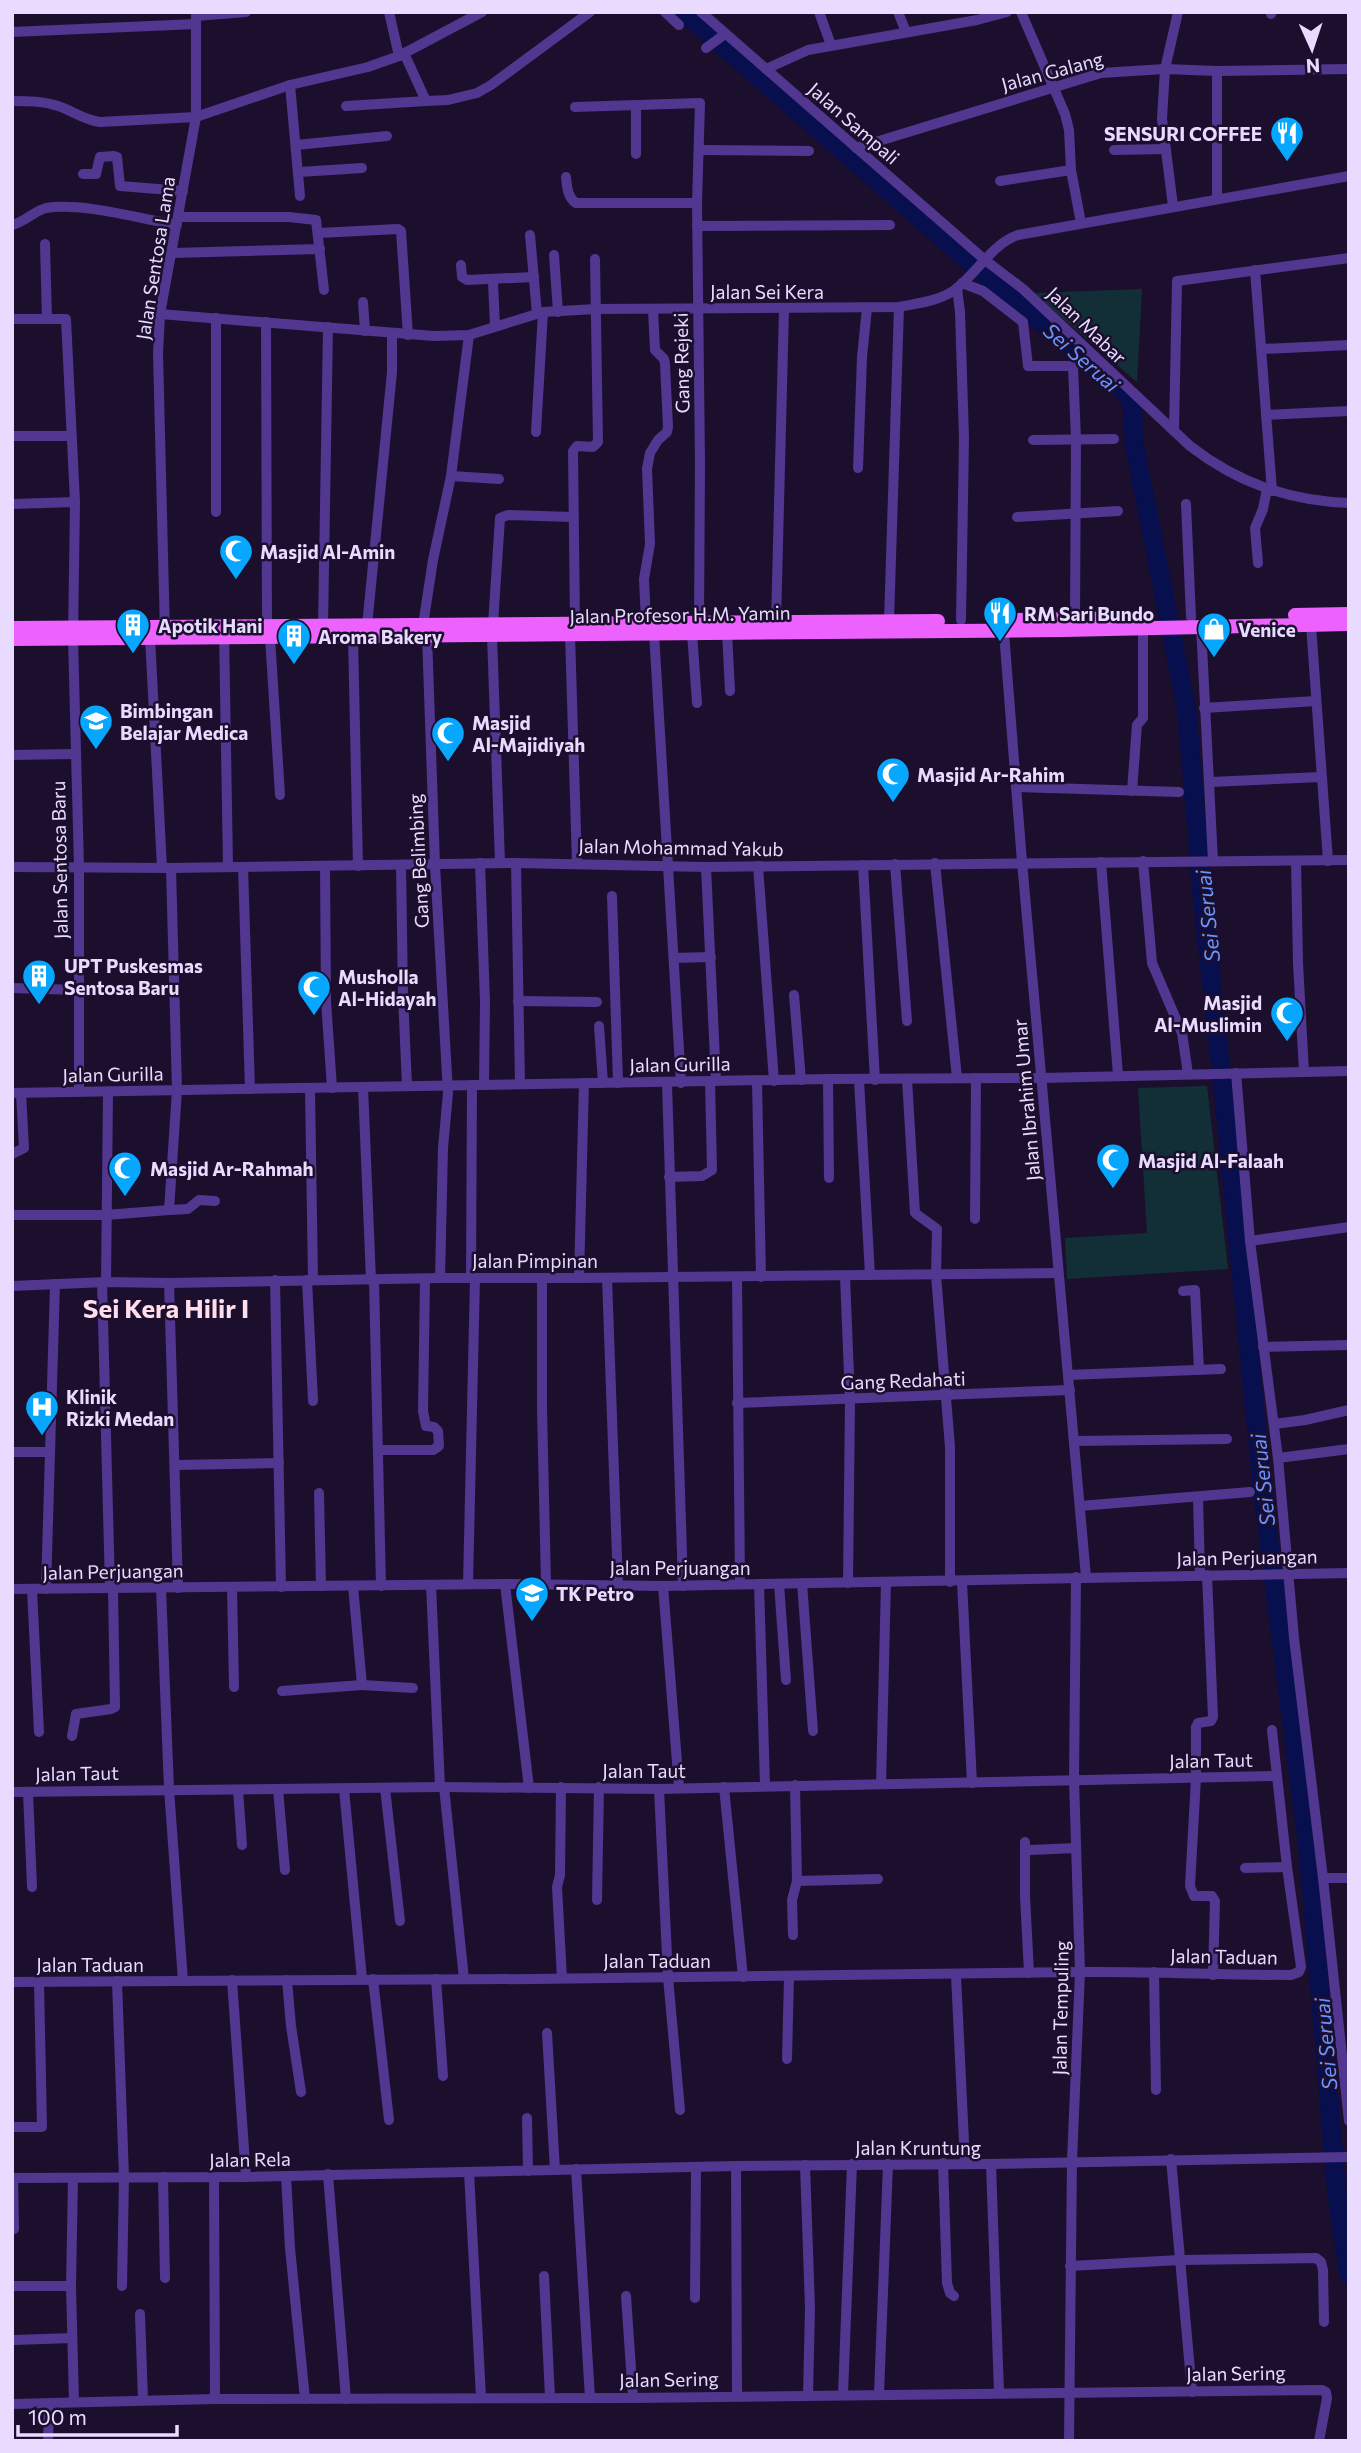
<svg xmlns="http://www.w3.org/2000/svg" width="1361" height="2453" font-family="Commissioner,sans-serif">
<rect width="100%" height="100%" fill="#1c0f2d"/>
<!-- green -->
<g fill="#122f37">
<polygon points="1142,289 1137,382 1033,293"/>
<polygon points="1207,1086 1228,1269 1067,1279 1065,1238 1147,1233 1138,1088"/>
</g>
<g fill="none" stroke-linecap="round" stroke-linejoin="round">
<!-- river -->
<polyline stroke="#070f4e" stroke-width="19" points="684,12 988,278 1116,384 1132,401 1134,443 1187,712 1202,893 1225,1108 1264,1504 1308,1849 1337,2195 1349,2275"/>
<!-- minor -->
<g stroke="#51378f" stroke-width="10">
<polyline points="389,12 399,56"/>
<polyline points="665,12 679,25"/>
<path d="M701,12l284,248 38,29 167,157c48,37 99,55 159,57"/>
<polyline points="819,12 831,45"/>
<polyline points="898,12 906,32"/>
<polyline points="1271,12 1271,14"/>
<polyline points="196,16 246,12"/>
<polyline points="12,32 196,24"/>
<polyline points="706,48 725,34"/>
<polyline points="404,53 426,101 448,100 477,93 491,85 590,12"/>
<polyline points="766,69 808,50 977,20 1007,12"/>
<polyline points="290,85 300,196"/>
<path d="M12,101c16,0 31,0 46,5 15,5 26,14 42,16l96,-5 94,-32 78,-18 31,-11 83,-44"/>
<polyline points="346,106 426,101"/>
<polyline points="575,107 700,103 697,203 700,463 699,622"/>
<polyline points="296,145 387,136"/>
<polyline points="856,148 1101,73 1165,69 1217,71 1349,69"/>
<polyline points="699,150 809,151"/>
<polyline points="1114,150 1166,149"/>
<polyline points="636,154 636,105"/>
<polyline points="1071,170 1081,223"/>
<polyline points="299,172 362,168"/>
<polyline points="83,174 96,174 100,157 114,156 117,157 120,186 183,191"/>
<path d="M566,177c1,9 1,20 10,26h121"/>
<polyline points="1000,181 1071,170 1069,130 1065,114 1021,12"/>
<polyline points="1217,198 1217,71"/>
<polyline points="1173,206 1162,119 1165,69 1178,12"/>
<polyline points="179,217 289,217 316,220 324,290"/>
<path d="M12,225c13,-3 22,-14 34,-17 36,-6 95,11 131,17"/>
<polyline points="697,226 890,225"/>
<polyline points="319,233 398,229 401,231 408,335"/>
<polyline points="530,235 537,314"/>
<polyline points="45,244 47,319"/>
<polyline points="173,253 320,249"/>
<polyline points="554,255 558,312"/>
<polyline points="461,265 462,277 467,280 534,277"/>
<polyline points="1255,270 1272,491"/>
<polyline points="493,282 495,326"/>
<polyline points="962,283 983,291 1023,322 1028,366 1073,366 1076,440 1075,619"/>
<polyline points="957,288 960,312 964,438 961,620"/>
<polyline points="363,302 365,331"/>
<path d="M160,314l274,22 35,-1 74,-23 53,-3 303,-2c20,-4 41,-6 57,-18 22,-17 36,-45 62,-54l331,-59"/>
<polyline points="12,319 66,319 75,502 73,638 79,867 79,1092"/>
<polyline points="266,322 267,626"/>
<polyline points="1262,349 1349,345"/>
<polyline points="1266,415 1349,411"/>
<polyline points="1174,431 1177,281 1349,258"/>
<polyline points="536,432 543,312"/>
<polyline points="12,436 70,436"/>
<polyline points="1033,440 1114,439"/>
<polyline points="858,468 862,357 867,308"/>
<polyline points="451,476 499,479"/>
<polyline points="12,504 75,502"/>
<polyline points="1186,504 1191,617"/>
<polyline points="216,512 216,318"/>
<polyline points="1017,517 1118,511"/>
<polyline points="1258,563 1255,528 1263,509 1267,489"/>
<polyline points="1003,620 1022,862 1086,1577"/>
<polyline points="889,621 899,307"/>
<polyline points="776,622 784,309"/>
<polyline points="646,623 644,579 650,544 647,469 650,453 658,440 667,432 668,427 665,364 664,359 655,350 653,309"/>
<polyline points="493,624 500,518 508,515 573,517"/>
<polyline points="575,624 573,451 577,446 593,447 598,442 595,259"/>
<polyline points="423,625 433,560 451,476 469,335"/>
<polyline points="1311,625 1328,861"/>
<polyline points="323,626 328,327"/>
<polyline points="367,626 392,372 392,334"/>
<polyline points="1201,626 1213,861"/>
<polyline points="224,631 228,866"/>
<polyline points="727,632 730,691"/>
<polyline points="654,633 681,1083"/>
<polyline points="692,633 697,703"/>
<polyline points="165,634 158,353 160,314 196,117 196,12"/>
<polyline points="570,634 577,864"/>
<polyline points="427,635 435,865 448,1093 443,1148 440,1278"/>
<polyline points="492,635 500,863"/>
<polyline points="150,637 162,868"/>
<polyline points="270,637 280,795"/>
<polyline points="353,637 358,866"/>
<polyline points="1204,708 1316,701"/>
<polyline points="12,755 74,754"/>
<polyline points="1211,782 1321,777"/>
<polyline points="1016,787 1179,792"/>
<polyline points="1132,791 1137,725 1143,718 1143,628"/>
<polyline points="1143,861 1152,963 1182,1033 1188,1074"/>
<polyline points="1296,861 1298,963 1304,1072"/>
<polyline points="1101,862 1118,1075"/>
<polyline points="480,863 485,1002 484,1084"/>
<polyline points="516,863 520,1084"/>
<polyline points="935,863 957,1078"/>
<polyline points="895,864 907,1021"/>
<polyline points="401,865 403,996 407,1086"/>
<polyline points="863,865 875,1080"/>
<polyline points="325,866 326,1001 332,1088"/>
<polyline points="758,866 774,1081"/>
<polyline points="12,867 171,868 516,863 706,867 1349,860"/>
<polyline points="243,867 250,1089"/>
<polyline points="706,867 716,1081"/>
<polyline points="612,896 618,1083"/>
<polyline points="674,958 711,957"/>
<polyline points="12,988 78,990"/>
<polyline points="794,995 801,1080"/>
<polyline points="518,1001 597,1002"/>
<polyline points="599,1026 603,1083"/>
<polyline points="1236,1073 1250,1241 1278,1458 1294,1638 1323,1878 1349,2121"/>
<polyline points="828,1079 829,1178"/>
<polyline points="907,1079 915,1213 937,1229 936,1275 950,1447 950,1582"/>
<polyline points="859,1080 870,1275"/>
<polyline points="757,1081 761,1277"/>
<polyline points="667,1084 683,1586"/>
<polyline points="363,1087 371,1280"/>
<polyline points="310,1089 313,1280"/>
<polyline points="12,1093 828,1079 1041,1078 1349,1071"/>
<polyline points="12,1154 24,1148 21,1093"/>
<polyline points="669,1177 702,1176 712,1170 710,1081"/>
<polyline points="169,1210 188,1209 199,1200 215,1201"/>
<polyline points="12,1215 106,1215 169,1210 177,1090 171,868"/>
<polyline points="975,1219 976,1078"/>
<polyline points="1250,1241 1349,1227"/>
<polyline points="845,1276 850,1400 848,1583"/>
<polyline points="737,1277 740,1584"/>
<polyline points="471,1278 472,1085"/>
<polyline points="542,1278 542,1409 546,1584"/>
<polyline points="579,1278 584,1083"/>
<polyline points="607,1278 618,1585"/>
<polyline points="275,1280 281,1587"/>
<polyline points="307,1280 313,1401"/>
<polyline points="374,1280 381,1586"/>
<polyline points="102,1282 110,1588"/>
<polyline points="106,1282 108,1093"/>
<polyline points="169,1283 178,1588"/>
<polyline points="12,1286 106,1282 169,1283 440,1278 579,1278 1058,1273"/>
<polyline points="1183,1291 1195,1290 1199,1370"/>
<polyline points="1263,1347 1349,1345"/>
<polyline points="1068,1375 1221,1369"/>
<polyline points="737,1403 1070,1390"/>
<polyline points="1274,1424 1305,1420 1349,1410"/>
<polyline points="1075,1441 1227,1439"/>
<polyline points="378,1450 433,1450 439,1446 438,1431 434,1427 426,1426 423,1411 425,1279"/>
<polyline points="12,1452 49,1452"/>
<polyline points="1278,1458 1349,1449"/>
<polyline points="176,1465 279,1463"/>
<polyline points="319,1493 321,1586"/>
<polyline points="1198,1497 1200,1575"/>
<polyline points="1080,1506 1250,1492"/>
<polyline points="1207,1575 1213,1717 1211,1721 1198,1723 1196,1727 1196,1778 1190,1886 1194,1896 1212,1896 1215,1901 1213,1975"/>
<polyline points="962,1582 972,1783"/>
<polyline points="802,1583 813,1731"/>
<polyline points="468,1584 475,1278"/>
<polyline points="505,1584 529,1788"/>
<polyline points="759,1584 765,1785"/>
<polyline points="779,1584 786,1680"/>
<polyline points="431,1585 440,1787"/>
<polyline points="663,1586 679,1787"/>
<polyline points="232,1587 234,1687"/>
<polyline points="161,1588 169,1789 183,1981"/>
<polyline points="12,1589 505,1584 663,1586 1349,1573"/>
<polyline points="32,1589 39,1732"/>
<polyline points="46,1589 55,1284"/>
<polyline points="362,1685 413,1688"/>
<polyline points="282,1691 362,1685 353,1586"/>
<polyline points="72,1736 76,1714 111,1709 115,1707 113,1589"/>
<polyline points="881,1784 886,1582"/>
<polyline points="444,1787 464,1979"/>
<polyline points="561,1787 560,1875 557,1887 562,1978"/>
<polyline points="724,1787 743,1977"/>
<polyline points="385,1788 400,1921"/>
<polyline points="278,1789 285,1870"/>
<polyline points="344,1789 362,1979"/>
<polyline points="659,1789 668,1977 680,2110"/>
<polyline points="238,1790 242,1845"/>
<polyline points="12,1792 440,1787 659,1789 1276,1776"/>
<polyline points="28,1792 32,1887"/>
<polyline points="1025,1842 1025,1896 1029,1973"/>
<polyline points="1030,1850 1076,1848"/>
<polyline points="1245,1868 1287,1867"/>
<polyline points="1323,1878 1349,1878"/>
<polyline points="797,1881 878,1879"/>
<polyline points="597,1900 599,1787"/>
<polyline points="793,1935 792,1900 797,1881 795,1785"/>
<polyline points="1154,1972 1156,2090"/>
<polyline points="956,1975 965,2163"/>
<polyline points="373,1979 389,2120"/>
<polyline points="436,1979 443,2076"/>
<polyline points="232,1980 246,2177"/>
<polyline points="287,1980 291,2026 301,2092"/>
<polyline points="117,1981 124,2177 122,2286"/>
<path d="M12,1982c356,-1 711,-4 1067,-10 71,-1 141,3 212,3l8,-3 2,-5 -14,-100 -15,-137"/>
<polyline points="547,2033 555,2170"/>
<polyline points="787,2059 789,1977"/>
<polyline points="527,2118 528,2171"/>
<polyline points="12,2127 42,2127 39,1982"/>
<polyline points="1171,2159 1192,2392"/>
<polyline points="943,2163 947,2283 950,2293 954,2296"/>
<polyline points="991,2164 999,2393"/>
<polyline points="805,2165 810,2308 808,2395"/>
<polyline points="736,2166 737,2396"/>
<polyline points="576,2169 590,2398"/>
<polyline points="469,2172 481,2397"/>
<polyline points="328,2174 346,2399"/>
<polyline points="286,2176 290,2248 305,2399"/>
<polyline points="163,2177 165,2278"/>
<polyline points="12,2178 246,2177 736,2166 991,2164 1349,2157"/>
<polyline points="13,2178 14,2229"/>
<polyline points="73,2178 71,2286 74,2402"/>
<polyline points="214,2178 215,2399"/>
<polyline points="1070,2266 1180,2260 1316,2258 1321,2262 1323,2270 1324,2322"/>
<polyline points="544,2276 550,2397"/>
<polyline points="12,2286 71,2286"/>
<polyline points="626,2296 633,2398"/>
<polyline points="695,2298 696,2167"/>
<polyline points="140,2314 143,2400"/>
<polyline points="14,2340 72,2338"/>
<polyline points="843,2394 852,2164"/>
<polyline points="879,2394 888,2164"/>
<polyline points="12,2404 215,2399 633,2398 1322,2390 1326,2392 1327,2398 1319,2441"/>
<polyline points="48,2441 49,2404"/>
<polyline points="1069,2441 1072,2161 1080,1972 1074,1780 1076,1577"/>
</g>
<!-- major -->
<g stroke="#ed62ff" stroke-width="14">
<polyline points="1295,615 1349,614"/>
<polyline points="1011,620 1141,618"/>
<polyline points="12,628 938,621"/>
<polyline points="12,639 1063,630 1349,624"/>
</g>
</g>
<!-- icons -->
<defs>
<g id="restaurant-pin" transform="scale(1.75)"><path d="M0 17L-7.5 6A9.5 9.5 0 1 1 7.5 6Z" fill="#07a7ff" stroke="#1c0f2d"/><path d="M-5-6h1v4h1v-4h1v4h1v-4h1v5L-1.5 .5V6h-2V.5L-5-1ZM5-6V6H3V1.5H1.5Q1.5-4 5-6Z" fill="#fff"/></g>
<g id="mosque-pin" transform="scale(1.75)"><path d="M0 17L-7.5 6A9.5 9.5 0 1 1 7.5 6Z" fill="#07a7ff" stroke="#1c0f2d"/><path d="M3.5-4.9A6 6 0 1 0 3.5 4.9A5 5 0 1 1 3.5-4.9Z" fill="#fff"/></g>
<g id="building-pin" transform="scale(1.75)"><path d="M0 17L-7.5 6A9.5 9.5 0 1 1 7.5 6Z" fill="#07a7ff" stroke="#1c0f2d"/><path d="M-4-6H4V6H1V3H-1V6H-4ZM-2.5-4.3h1.7v1.8h-1.7ZM.8-4.3h1.7v1.8H.8ZM-2.5-1h1.7V.8h-1.7ZM.8-1h1.7V.8H.8Z" fill="#fff"/></g>
<g id="shop-pin" transform="scale(1.75)"><path d="M0 17L-7.5 6A9.5 9.5 0 1 1 7.5 6Z" fill="#07a7ff" stroke="#1c0f2d"/><path d="M-5-2.5h2.3a2.7 3.5 0 0 1 5.4 0H5L5.5 6h-11ZM-1.5-2.5h3a1.5 2.3 0 0 0-3 0Z" fill="#fff"/></g>
<g id="school-pin" transform="scale(1.75)"><path d="M0 17L-7.5 6A9.5 9.5 0 1 1 7.5 6Z" fill="#07a7ff" stroke="#1c0f2d"/><path d="M0-5L7-2L0 1L-7-2ZM-4 1L0 2.5L4 1V4Q0 6-4 4Z" fill="#fff"/></g>
<g id="hospital-pin" transform="scale(1.75)"><path d="M0 17L-7.5 6A9.5 9.5 0 1 1 7.5 6Z" fill="#07a7ff" stroke="#1c0f2d"/><path d="M-5-5h3v3.5h4V-5h3V5h-3V1.5h-4V5h-3Z" fill="#fff"/></g>
</defs>
<g fill-rule="evenodd">
<use href="#restaurant-pin" x="1287" y="133"/>
<use href="#mosque-pin" x="236" y="551"/>
<use href="#restaurant-pin" x="1000" y="613"/>
<use href="#building-pin" x="133" y="625"/>
<use href="#shop-pin" x="1214" y="629"/>
<use href="#building-pin" x="294" y="636"/>
<use href="#school-pin" x="96" y="721"/>
<use href="#mosque-pin" x="448" y="733"/>
<use href="#mosque-pin" x="893" y="774"/>
<use href="#building-pin" x="39" y="976"/>
<use href="#mosque-pin" x="314" y="987"/>
<use href="#mosque-pin" x="1287" y="1013"/>
<use href="#mosque-pin" x="1113" y="1160"/>
<use href="#mosque-pin" x="125" y="1168"/>
<use href="#hospital-pin" x="42" y="1407"/>
<use href="#school-pin" x="532" y="1593"/>
</g>
<g text-anchor="middle" dominant-baseline="central" stroke-width="5" stroke-linejoin="round" paint-order="stroke">
<!-- street labels -->
<g font-size="19" fill="#e8dbff" stroke="#1c0f2d">
<text transform="translate(1052 71) rotate(-15)">Jalan Galang</text>
<text transform="translate(854 123) rotate(41)">Jalan Sampali</text>
<text transform="translate(155 258) rotate(-81)">Jalan Sentosa Lama</text>
<text x="767" y="291">Jalan Sei Kera</text>
<text transform="translate(1087 325) rotate(44)">Jalan Mabar</text>
<text transform="translate(681 363) rotate(-91)">Gang Rejeki</text>
<text transform="translate(680 614) rotate(-1)">Jalan Profesor H.M. Yamin</text>
<text transform="translate(681 847) rotate(1)">Jalan Mohammad Yakub</text>
<text transform="translate(59 860) rotate(-91)">Jalan Sentosa Baru</text>
<text transform="translate(418 861) rotate(-93)">Gang Belimbing</text>
<text transform="translate(680 1064) rotate(-1)">Jalan Gurilla</text>
<text transform="translate(113 1074) rotate(-1)">Jalan Gurilla</text>
<text transform="translate(1026 1100) rotate(-95)">Jalan Ibrahim Umar</text>
<text x="535" y="1260">Jalan Pimpinan</text>
<text transform="translate(903 1380) rotate(-2)">Gang Redahati</text>
<text transform="translate(1247 1557) rotate(-1)">Jalan Perjuangan</text>
<text x="680" y="1567">Jalan Perjuangan</text>
<text transform="translate(113 1571) rotate(-1)">Jalan Perjuangan</text>
<text transform="translate(1211 1760) rotate(-1)">Jalan Taut</text>
<text x="644" y="1770">Jalan Taut</text>
<text transform="translate(77 1773) rotate(-1)">Jalan Taut</text>
<text transform="translate(1224 1956) rotate(1)">Jalan Taduan</text>
<text x="657" y="1960">Jalan Taduan</text>
<text x="90" y="1964">Jalan Taduan</text>
<text transform="translate(1060 2008) rotate(-89)">Jalan Tempuling</text>
<text x="918" y="2147">Jalan Kruntung</text>
<text transform="translate(250 2159) rotate(-1)">Jalan Rela</text>
<text transform="translate(1236 2373) rotate(-1)">Jalan Sering</text>
<text transform="translate(669 2379) rotate(-1)">Jalan Sering</text>
</g>
<!-- poi labels -->
<g font-size="19" font-weight="bold" fill="#e8dbff" stroke="#1c0f2d" text-anchor="start">
<text x="1262" y="133" text-anchor="end">SENSURI COFFEE</text>
<text x="260" y="551">Masjid Al-Amin</text>
<text x="1024" y="613">RM Sari Bundo</text>
<text x="158" y="625">Apotik Hani</text>
<text x="1238" y="629">Venice</text>
<text x="318" y="636">Aroma Bakery</text>
<text x="120" y="710">Bimbingan<tspan x="120" dy="22">Belajar Medica</tspan></text>
<text x="472" y="722">Masjid<tspan x="472" dy="22">Al-Majidiyah</tspan></text>
<text x="917" y="774">Masjid Ar-Rahim</text>
<text x="64" y="965">UPT Puskesmas<tspan x="64" dy="22">Sentosa Baru</tspan></text>
<text x="338" y="976">Musholla<tspan x="338" dy="22">Al-Hidayah</tspan></text>
<text x="1262" y="1002" text-anchor="end">Masjid<tspan x="1262" dy="22">Al-Muslimin</tspan></text>
<text x="1138" y="1160">Masjid Al-Falaah</text>
<text x="150" y="1168">Masjid Ar-Rahmah</text>
<text x="66" y="1396">Klinik<tspan x="66" dy="22">Rizki Medan</tspan></text>
<text x="556" y="1593">TK Petro</text>
</g>
<!-- water labels -->
<g font-size="21" font-style="italic" fill="#6993ff" stroke="#1c0f2d">
<text transform="translate(1082 357) rotate(41)">Sei Seruai</text>
<text transform="translate(1207 916) rotate(-96)">Sei Seruai</text>
<text transform="translate(1262 1480) rotate(-96)">Sei Seruai</text>
<text transform="translate(1325 2044) rotate(-95)">Sei Seruai</text>
</g>
<!-- district labels -->
<g font-size="26" font-weight="bold" fill="#ffddea" stroke="#1c0f2d">
<text x="166" y="1307">Sei Kera Hilir I</text>
</g>
</g>
<!-- border -->
<rect width="1361" height="2453" fill="none" stroke="#e8dbff" stroke-width="28"/>
<!-- north arrow -->
<g transform="translate(1312 49) rotate(177)" stroke="#1c0f2d" stroke-width="5" paint-order="stroke">
<path d="M0-5L12 26L0 18L-12 26Z" fill="#e8dbff"/>
<text y="-10" font-size="19" font-weight="bold" text-anchor="middle" fill="#e8dbff">N</text>
</g>
<!-- scale -->
<path d="M18 2425v10h159v-10" fill="none" stroke="#e8dbff" stroke-width="3.5"/>
<text x="28" y="2425" font-size="21" fill="#e8dbff" stroke="#1c0f2d" stroke-width="5" paint-order="stroke">100 m</text>
</svg>
